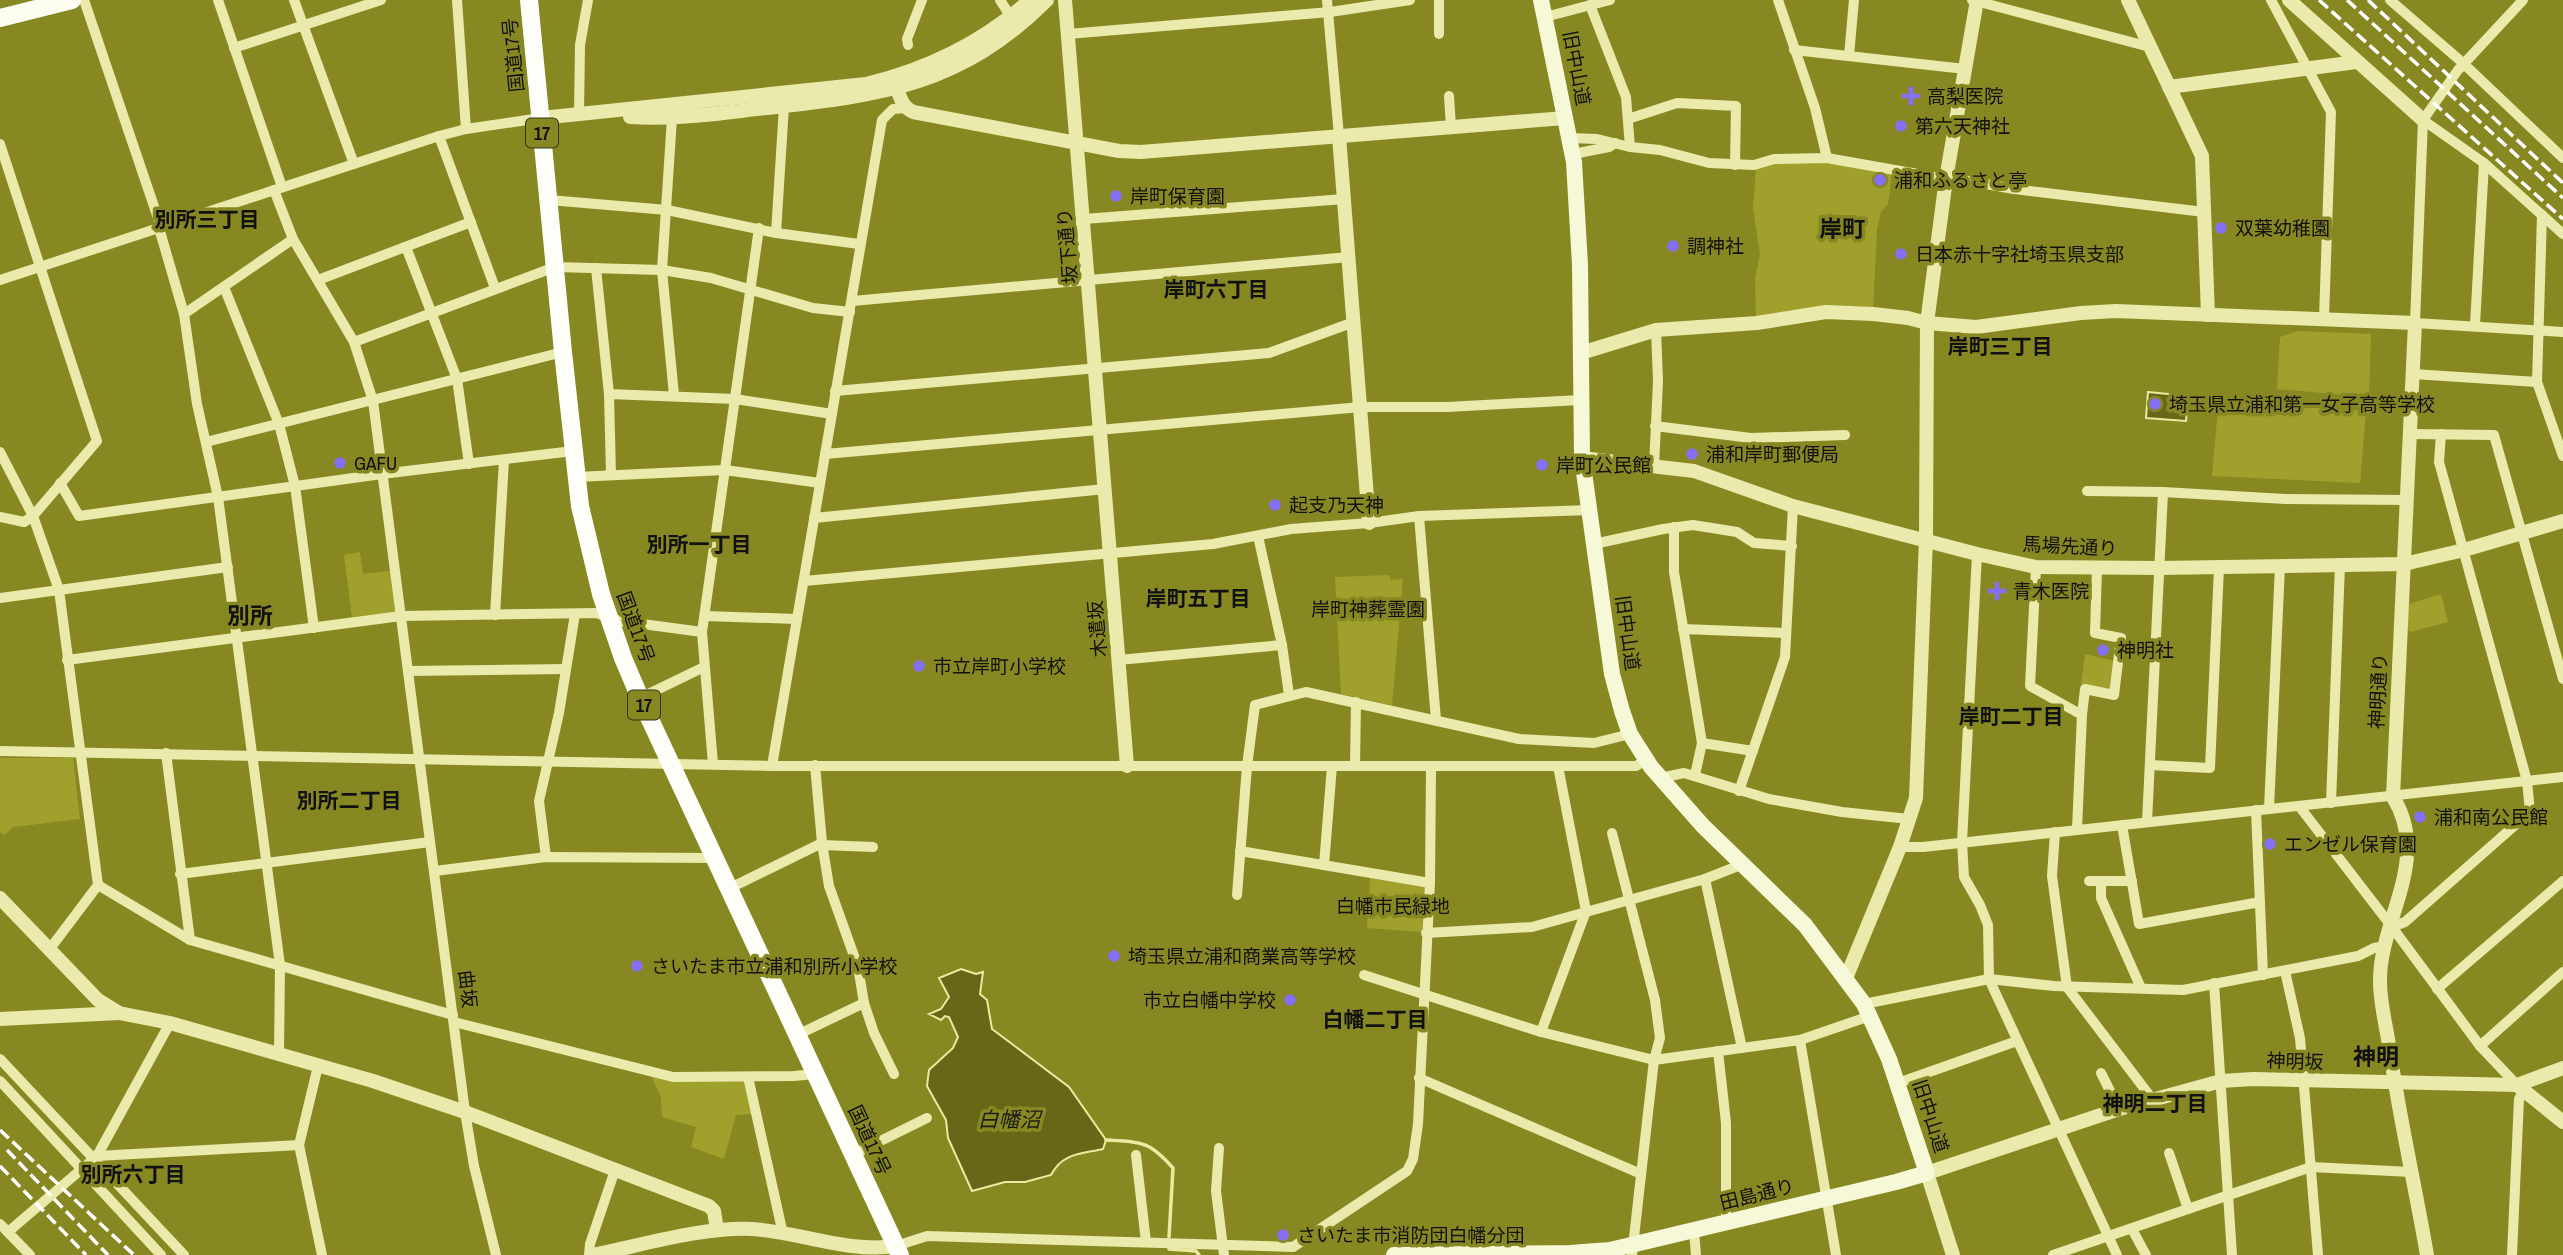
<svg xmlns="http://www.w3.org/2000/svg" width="2563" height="1255" font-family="'Archivo Narrow','Noto Sans JP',sans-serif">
<rect width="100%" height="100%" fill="#878822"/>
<!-- green -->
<g fill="#a0a12c">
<polygon points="1821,162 1892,173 1888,204 1881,212 1877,229 1873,310 1756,318 1755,279 1760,254 1753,207 1756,168 1773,164"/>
<polygon points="2298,331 2371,334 2369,397 2277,389 2280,337"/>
<polygon points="2219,398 2366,411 2360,483 2212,476"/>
<polygon points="360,552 363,574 390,571 395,612 352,617 344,555"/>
<polygon points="1389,575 1391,580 1403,579 1392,705 1341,694 1335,577"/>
<polygon points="2441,594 2448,622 2410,632 2407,629 2409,604"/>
<polygon points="2085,654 2116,661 2112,692 2081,685"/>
<polygon points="0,758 73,758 80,819 13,827 5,835 0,832"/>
<polygon points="1370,878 1425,887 1422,932 1367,928"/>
<polygon points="651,1075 745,1081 752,1114 736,1115 724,1159 691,1147 696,1127 662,1117 661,1098"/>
</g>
<!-- water -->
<g fill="#666817" stroke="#ebeaa1" stroke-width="2">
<polygon points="2148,392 2188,396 2186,421 2146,418"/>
<path d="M961,969l15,5 7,-2 -3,22 7,6 5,29 77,58 37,53 -3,9c-22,5 -41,4 -52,26l-26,7h-20l-33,9 -24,-53 -2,-18 -19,-34 2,-16 24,-22 5,-11 -9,-20 -4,-1 -4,4 -12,-6 12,-5 8,-12 -10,-19z"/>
</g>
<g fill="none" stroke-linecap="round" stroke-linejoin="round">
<!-- stream -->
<g stroke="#ebeaa1" stroke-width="3.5">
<path d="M1106,1140c36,2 43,1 67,28l-4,69"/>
<polyline points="1169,1249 1196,1251 1199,1255"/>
</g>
<!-- minor -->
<g stroke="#eaeaad" stroke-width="10">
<polyline points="84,0 161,227"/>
<polyline points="218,0 282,187"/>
<polyline points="294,0 354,164"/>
<polyline points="457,0 466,129"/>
<polyline points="1000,0 1011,17"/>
<polyline points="1327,0 1339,136"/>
<polyline points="1439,0 1439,34"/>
<polyline points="1778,0 1815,108 1827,158"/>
<polyline points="1972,0 2150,47"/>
<polyline points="2271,0 2331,112 2324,318"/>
<polyline points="2390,0 2463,63 2563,158"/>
<polyline points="1590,5 1626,97 1630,147"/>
<polyline points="1545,17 1610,0"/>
<polyline points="1068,34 1330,12 1410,0"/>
<polyline points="908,45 907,39 922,0"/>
<polyline points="234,48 381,0"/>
<polyline points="1794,50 1965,69"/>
<polyline points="1849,56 1854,0"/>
<polyline points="1449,96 1451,127"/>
<polyline points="579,114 580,45 588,0"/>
<polyline points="672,118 662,270 674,395"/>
<polyline points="1628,119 1677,103 1736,106 1735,165"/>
<polyline points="2423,120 2415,323 2563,332"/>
<polyline points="2423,120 2484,163 2563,234"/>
<polyline points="2423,120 2458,70 2523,0"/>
<polyline points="439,136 495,288"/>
<polyline points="1569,138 1597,139 1630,147 1660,150 1709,163 1754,165 1774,159 1827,158 1946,179"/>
<polyline points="0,144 97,441 33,516 24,522 0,517"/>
<polyline points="1573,154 1609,147 1615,143"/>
<polyline points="1946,177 2014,189 2204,212"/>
<polyline points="274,190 293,239 354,342 373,401 465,1112 474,1166 496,1255"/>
<polyline points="549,200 667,210 776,233 859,244"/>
<polyline points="2542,215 2537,382 2563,456"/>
<polyline points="1084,219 1344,199"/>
<polyline points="159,228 184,314 197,404 218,497 280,965 279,1054"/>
<polyline points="776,233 784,106"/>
<polyline points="406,247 457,379 469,464"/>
<polyline points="596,268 609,394 611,475"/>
<polyline points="0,280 439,136 466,129 541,118"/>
<polyline points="318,280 471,222"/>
<polyline points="224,287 279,424 295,486 314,628"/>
<polyline points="852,301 1349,257"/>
<polyline points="184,314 293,239"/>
<polyline points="2475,325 2484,163"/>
<polyline points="354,342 555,267 662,270 711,278 813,308 850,312"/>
<polyline points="2413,374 2537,382"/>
<polyline points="835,391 1269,353 1354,322"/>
<polyline points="609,394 735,399 832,414"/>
<polyline points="1655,426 1751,438 1845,435"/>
<polyline points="2410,434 2494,435 2563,679"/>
<polyline points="206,442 563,352"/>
<polyline points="0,452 33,516 59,590 98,885 49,950"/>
<polyline points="825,454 1361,407 1447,407 1580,400"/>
<polyline points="1654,467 1658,381 1656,330"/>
<polyline points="576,477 725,470 820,483"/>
<polyline points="60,483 79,516 382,474 573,451"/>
<polyline points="2087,491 2163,492 2285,499 2407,500"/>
<polyline points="1419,516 1436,720"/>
<polyline points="814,518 1105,489"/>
<polyline points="1674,527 1674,572 1702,743 1753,751"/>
<polyline points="1258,536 1282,645 1289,695"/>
<polyline points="1594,544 1663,529 1693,525 1737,532 1754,543 1792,546"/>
<polyline points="1977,554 1962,842 1964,877 1980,905 1988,925 1989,979 2117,1255"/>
<polyline points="2036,567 2030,686 2082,715 2077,829"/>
<polyline points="804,581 1213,544 1291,529 1369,523 1419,516 1590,510"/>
<polyline points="0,598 228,567"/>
<polyline points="495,615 504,460"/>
<polyline points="705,616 797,619"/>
<polyline points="1683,629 1786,633"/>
<polyline points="67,660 401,616 596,613 620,621 702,632"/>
<polyline points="1118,660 1282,645"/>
<polyline points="408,671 566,669"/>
<polyline points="640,698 704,667"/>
<polyline points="2082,715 2085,689 2114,695 2121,638 2095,633 2097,568"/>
<polyline points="0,751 772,766 1636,766 1646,760"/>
<polyline points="166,753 190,940"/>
<polyline points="713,764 702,632 759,228"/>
<polyline points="815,765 822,843 829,886 858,967 864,1003 874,1033 894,1074"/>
<polyline points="2150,765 2210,768 2219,567"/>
<polyline points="772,766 882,120 893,109 906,108"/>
<polyline points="1355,766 1356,702"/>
<polyline points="1695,775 1702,743"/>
<polyline points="1660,778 1684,773 1769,799 1842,812 1909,819"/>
<polyline points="1739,791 1785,657 1793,506"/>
<polyline points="2331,803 2340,564"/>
<polyline points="2299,806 2392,927 2405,922 2530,812 2527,781 2439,462 2441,434"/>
<polyline points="2269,809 2280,566"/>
<polyline points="2256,810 2263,975"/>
<polyline points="2147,822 2163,492"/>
<polyline points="2122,825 2139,924 2260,902"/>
<polyline points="2055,832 2052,876 2067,987 2153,1100"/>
<polyline points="1612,833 1655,1000 1660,1038 1654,1060 1632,1255"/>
<polyline points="822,845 873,847"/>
<polyline points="1900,847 1923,847 2563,777"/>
<polyline points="1240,851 1430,883"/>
<polyline points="546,857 539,801 559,713 575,614"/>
<polyline points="1324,865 1332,766"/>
<polyline points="435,871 546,857 714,858"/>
<polyline points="180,874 430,842"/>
<polyline points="1705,879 1742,1048"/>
<polyline points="2089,881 2132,881"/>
<polyline points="2101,881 2101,898 2141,988"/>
<polyline points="98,885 190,940 453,1015"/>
<polyline points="730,888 822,843"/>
<polyline points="1237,895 1247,766 1255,705 1306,692 1519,739 1594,743 1630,734"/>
<polyline points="2392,927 2480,1046 2517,1085"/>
<polyline points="1426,933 1532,927 1705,879 1743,864"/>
<polyline points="2285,971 2300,1038 2318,1255"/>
<polyline points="1364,975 1541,1032 1654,1060 1800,1040 1870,1016"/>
<polyline points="2214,983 2232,1255"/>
<polyline points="2437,989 2563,881"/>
<polyline points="1864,1004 1989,979 2054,986 2183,990 2358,956 2374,948 2386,946"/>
<polyline points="454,1022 673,1077 794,1076 815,1074"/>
<polyline points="1541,1032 1586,911 1558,766"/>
<polyline points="797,1035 864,1003"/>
<polyline points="1800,1040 1836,1255"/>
<polyline points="2480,1046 2563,972"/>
<polyline points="1718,1051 1726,1123 1726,1223"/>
<polyline points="0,1059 184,1255"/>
<polyline points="2101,1073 2119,1109"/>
<polyline points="748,1077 783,1234"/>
<polyline points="1419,1078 1641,1174"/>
<polyline points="0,1081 161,1255"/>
<polyline points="1898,1083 2017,1041"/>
<polyline points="299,1145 322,1255"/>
<polyline points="1219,1148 1216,1191 1224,1255"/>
<polyline points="2169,1153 2188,1209"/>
<polyline points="854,1154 927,1118"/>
<polyline points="1136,1155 1146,1242"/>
<polyline points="97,1156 299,1145 318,1066"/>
<polyline points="0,1224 30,1255"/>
<polyline points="2132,1229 2146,1255"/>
<polyline points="1694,1231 1696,1255"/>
<polyline points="8,1232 97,1156 170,1023"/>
<polyline points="896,1246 927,1236 1293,1247 1407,1171 1413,1159 1418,1124 1430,883 1431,767"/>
<polyline points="589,1255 590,1244 615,1170"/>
<polyline points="2053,1255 2311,1167 2411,1172"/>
<polyline points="2512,1255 2519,1099 2523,1092"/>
</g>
<!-- tertiary -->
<g stroke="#eaeaad" stroke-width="14">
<polyline points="1065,0 1127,766"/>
<polyline points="2128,0 2202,156 2208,315"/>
<polyline points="2289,0 2423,120"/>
<polyline points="2169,87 2356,62"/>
<path d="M897,89c4,11 6,18 16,23l206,39 22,1 424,-34"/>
<path d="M630,117c46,3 91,-4 137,-9 115,-13 194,-22 280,-108"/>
<path d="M541,118l325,-34c62,-15 116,-41 164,-84"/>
<polyline points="1339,136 1369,523"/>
<path d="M1581,353l75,-23 101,-7 69,-11 47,2 35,4 19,5 49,4 105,-14 35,-2 299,12 -22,474c39,63 -14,123 -13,185 0,21 6,43 9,63 10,71 26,140 38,210"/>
<polyline points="1582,458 1694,471 1793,506 1977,554 2036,567 2159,568 2404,564 2464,550 2563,521"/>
<polyline points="0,898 98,1000 119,1013 170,1023 373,1081 465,1112 709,1206 714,1211 717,1230"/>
<polyline points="1846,978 1900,847 1916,798 1926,539 1927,323 1946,179 1977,0"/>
<polyline points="0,1019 119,1013"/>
<polyline points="2517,1085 2563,1122"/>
<path d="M593,1255c50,-10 108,-28 159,-26 49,3 94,24 144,17"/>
<polyline points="1953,1255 1927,1173 2119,1109 2221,1081 2253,1079 2517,1085 2563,1068"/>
</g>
<!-- secondary -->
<polyline stroke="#f7f8d8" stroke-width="16" points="1394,1255 1570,1253 1610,1250 1896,1182 1927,1173 1889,1059 1864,1004 1805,925 1703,826 1651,767 1630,734 1622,711 1612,674 1582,458 1580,265 1574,162 1541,0"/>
<!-- primary -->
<polyline stroke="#fdfef1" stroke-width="18" points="0,18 72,0"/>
<!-- trunk -->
<polyline stroke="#fefef8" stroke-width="18" points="529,0 563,352 580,506 601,594 623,658 640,698 900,1255"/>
<!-- rail -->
<g stroke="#fff" stroke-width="3.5" stroke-dasharray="12 5" stroke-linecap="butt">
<polyline points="2319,0 2563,219"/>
<polyline points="2347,0 2563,198"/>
<polyline points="2368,0 2563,183"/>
<polyline points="0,1130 134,1255"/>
<polyline points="7,1150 108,1255"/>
<polyline points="0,1166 86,1255"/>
</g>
</g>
<!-- markers -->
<g fill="#856ff6" stroke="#878822" stroke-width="2.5">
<path d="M1907.5 85.5h7v7h7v7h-7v7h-7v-7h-7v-7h7z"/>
<circle cx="1901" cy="126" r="7"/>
<circle cx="1880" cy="180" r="7"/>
<circle cx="1116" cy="196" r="7"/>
<circle cx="2221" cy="228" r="7"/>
<circle cx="1673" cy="246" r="7"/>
<circle cx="1901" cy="254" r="7"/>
<circle cx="2155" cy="404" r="7"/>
<circle cx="1692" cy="454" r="7"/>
<circle cx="340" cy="463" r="7"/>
<circle cx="1542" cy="465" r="7"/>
<circle cx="1275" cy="505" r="7"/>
<path d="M1993.5 580.5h7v7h7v7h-7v7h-7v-7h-7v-7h7z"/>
<circle cx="2103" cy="650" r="7"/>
<circle cx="919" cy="666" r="7"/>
<circle cx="2420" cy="817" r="7"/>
<circle cx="2270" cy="844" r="7"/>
<circle cx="1114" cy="956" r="7"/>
<circle cx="637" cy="966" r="7"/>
<circle cx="1290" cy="1000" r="7"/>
<circle cx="1283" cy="1235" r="7"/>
</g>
<g text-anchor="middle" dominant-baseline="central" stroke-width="7" stroke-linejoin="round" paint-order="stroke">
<!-- shield labels -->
<g fill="#878822" stroke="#343516" stroke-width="2">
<rect x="526" y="118.5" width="32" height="29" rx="5"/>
<rect x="628" y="690.5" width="32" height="29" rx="5"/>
</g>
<g font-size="18" font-weight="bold" fill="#111">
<text x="542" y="133">17</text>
<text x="644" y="705">17</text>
</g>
<!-- street labels -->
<g font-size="19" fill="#111" stroke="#878822">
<text transform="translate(513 55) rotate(-96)">国道17号</text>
<text transform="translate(1577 68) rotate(79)">旧中山道</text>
<text transform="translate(1067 246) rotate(-95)">坂下通り</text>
<text transform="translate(2070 546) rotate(3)">馬場先通り</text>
<text transform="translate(636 627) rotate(70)">国道17号</text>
<text transform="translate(1097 629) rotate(-95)">木遣坂</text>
<text transform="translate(1628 633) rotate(82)">旧中山道</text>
<text transform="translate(2378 691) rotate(-87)">神明通り</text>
<text transform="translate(468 989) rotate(83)">曲坂</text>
<text transform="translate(2295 1061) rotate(2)">神明坂</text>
<text transform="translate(1931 1116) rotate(72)">旧中山道</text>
<text transform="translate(870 1140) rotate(65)">国道17号</text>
<text transform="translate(1757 1194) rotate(-14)">田島通り</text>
</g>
<!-- poi labels -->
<g font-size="19" fill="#111" stroke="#878822" text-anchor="start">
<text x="1927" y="96">高梨医院</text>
<text x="1915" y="126">第六天神社</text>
<text x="1894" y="180">浦和ふるさと亭</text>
<text x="1130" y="196">岸町保育園</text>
<text x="2235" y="228">双葉幼稚園</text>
<text x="1687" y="246">調神社</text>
<text x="1915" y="254">日本赤十字社埼玉県支部</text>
<text x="2169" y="404">埼玉県立浦和第一女子高等学校</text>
<text x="1706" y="454">浦和岸町郵便局</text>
<text x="354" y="463">GAFU</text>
<text x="1556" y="465">岸町公民館</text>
<text x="1289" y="505">起支乃天神</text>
<text x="2013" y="591">青木医院</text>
<text x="2117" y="650">神明社</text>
<text x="933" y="666">市立岸町小学校</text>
<text x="2434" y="817">浦和南公民館</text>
<text x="2284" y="844">エンゼル保育園</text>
<text x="1128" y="956">埼玉県立浦和商業高等学校</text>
<text x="651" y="966">さいたま市立浦和別所小学校</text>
<text x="1276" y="1000" text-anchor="end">市立白幡中学校</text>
<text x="1297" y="1235">さいたま市消防団白幡分団</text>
</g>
<!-- park labels -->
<g font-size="19" fill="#111" stroke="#878822">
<text x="1368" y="609">岸町神葬霊園</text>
<text x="1393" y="906">白幡市民緑地</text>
</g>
<!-- neighbourhood labels -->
<g font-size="21" font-weight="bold" fill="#111" stroke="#878822">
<text x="207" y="219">別所三丁目</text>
<text x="1216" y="289">岸町六丁目</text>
<text x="2000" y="346">岸町三丁目</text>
<text x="699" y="544">別所一丁目</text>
<text x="1198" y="598">岸町五丁目</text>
<text x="2011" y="716">岸町二丁目</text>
<text x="349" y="800">別所二丁目</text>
<text x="1375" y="1019">白幡二丁目</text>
<text x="2155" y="1103">神明二丁目</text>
<text x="133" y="1174">別所六丁目</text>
</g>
<!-- water labels -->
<g font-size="21" font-style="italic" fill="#1c1c19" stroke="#878822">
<text x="1009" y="1119">白幡沼</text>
</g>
<!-- quarter labels -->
<g font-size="23" font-weight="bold" fill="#111" stroke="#878822">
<text x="1842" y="228">岸町</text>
<text x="250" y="615">別所</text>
<text x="2376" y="1056">神明</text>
</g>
</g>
</svg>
